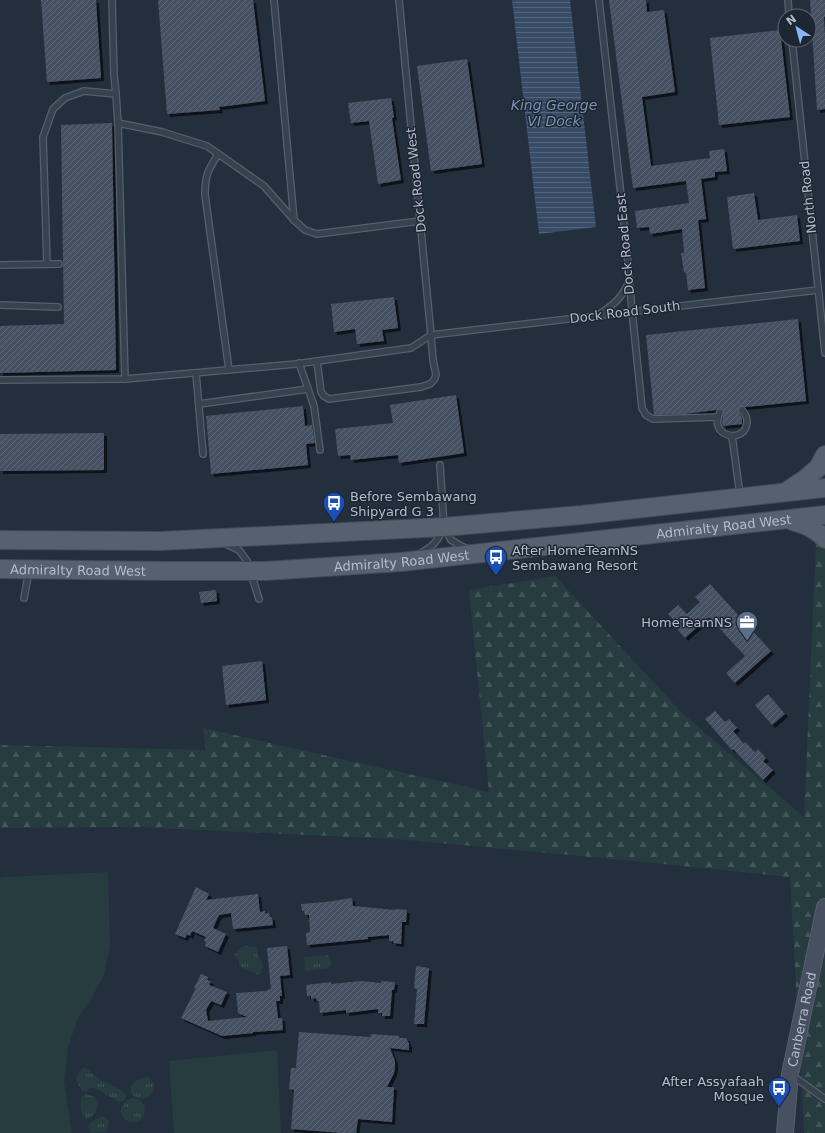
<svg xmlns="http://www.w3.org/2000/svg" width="825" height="1133" font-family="'DejaVu Sans',sans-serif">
<defs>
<pattern id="forest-firs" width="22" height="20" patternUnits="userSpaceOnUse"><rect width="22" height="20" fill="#263c3f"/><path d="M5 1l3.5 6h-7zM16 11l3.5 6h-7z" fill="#435659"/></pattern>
<pattern id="park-tufts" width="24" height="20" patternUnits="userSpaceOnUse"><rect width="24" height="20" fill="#263c3f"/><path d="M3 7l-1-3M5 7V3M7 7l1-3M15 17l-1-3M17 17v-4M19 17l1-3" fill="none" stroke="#435659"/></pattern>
<pattern id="water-rules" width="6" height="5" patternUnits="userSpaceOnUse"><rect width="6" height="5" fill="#394c67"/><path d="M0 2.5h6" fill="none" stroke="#53647b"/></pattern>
<pattern id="building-hatch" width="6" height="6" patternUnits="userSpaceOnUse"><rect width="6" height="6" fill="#455162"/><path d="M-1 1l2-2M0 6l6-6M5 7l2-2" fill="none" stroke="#5d6877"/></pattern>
<filter id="shadow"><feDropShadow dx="3" dy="3" stdDeviation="0" flood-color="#0009"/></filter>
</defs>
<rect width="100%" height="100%" fill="#242f3e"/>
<!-- grass -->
<g fill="#263c3f">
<polygon points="108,872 110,946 104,975 92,997 78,1018 68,1047 64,1082 72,1133 0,1133 0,878 5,877"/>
<polygon points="277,1050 281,1133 174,1133 169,1061"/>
</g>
<!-- forest -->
<polygon fill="url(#forest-firs)" points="825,540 825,1133 804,1133 790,877 634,861 396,839 137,827 0,828 0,745 206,750 203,728 489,792 469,590 555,576 682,713 804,817 816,543"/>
<!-- park -->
<g fill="url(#park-tufts)">
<path d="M247,946l10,1 1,2 -1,5c3,5 7,9 6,15l-2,1 -2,5 -20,-9c1,-5 -1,-9 -5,-12l6,-4v-2l2,-1z"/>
<polygon points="327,955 330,958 331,965 328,968 305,971 304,957"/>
<path d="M83,1068l4,1 13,10 24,13 2,4 -2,5 -5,1 -24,-14h-5l-3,4 -5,-1c-1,-5 -4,-6 -5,-10 -2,-4 3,-10 6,-13z"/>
<path d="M147,1077l3,1 4,5c1,28 -36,12 -19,-1 4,-3 7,-4 12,-5z"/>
<path d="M85,1094l10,3c0,2 1,4 2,6 3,8 -5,14 -11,16 -6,-4 -6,-15 -4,-23z"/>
<path d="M133,1098c11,1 14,10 10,20 -10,8 -19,4 -23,-7 4,-7 5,-11 13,-13z"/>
<polygon points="102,1117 104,1117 109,1121 108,1127 105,1132 91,1133 88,1127 89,1124 96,1119"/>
</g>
<!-- water -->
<polygon fill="url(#water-rules)" points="512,0 570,0 596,227 539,234"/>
<!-- building -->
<g fill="url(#building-hatch)" filter="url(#shadow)">
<polygon points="41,0 96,0 101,78 47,82"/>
<polygon points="158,0 253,0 265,101 219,107 220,110 167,114"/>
<polygon points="609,0 646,0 647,12 664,10 675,92 642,97 651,166 710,158 709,151 724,149 727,171 715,172 715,177 701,179 706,219 698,220 705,288 688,290 686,272 684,273 681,253 684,253 682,229 650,234 649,227 637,228 635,211 689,203 686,181 633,188"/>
<polygon points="810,0 825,0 825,17 824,17 825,37 825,109 817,110"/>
<polygon points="780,30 790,117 719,125 710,38"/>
<polygon points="467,59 482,164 431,171 417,66"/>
<polygon points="391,98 394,117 392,118 401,180 378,184 369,121 351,123 348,103"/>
<polygon points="112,123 116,370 0,373 0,326 64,324 61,125"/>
<polygon points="754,193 758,220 797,215 800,241 733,249 727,197"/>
<polygon points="394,297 398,328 382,330 384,341 357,344 355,329 334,332 331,304"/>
<polygon points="798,319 806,401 745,407 741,406 739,407 738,411 742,418 742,424 723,426 722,421 724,411 721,408 719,408 716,410 684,414 654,415 646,335"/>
<polygon points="456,395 464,453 399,463 398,455 351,460 350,455 338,456 335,429 393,423 390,405"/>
<polygon points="303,406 305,426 312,425 315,443 306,444 308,465 211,474 206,416"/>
<polygon points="104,433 104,470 0,471 0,434"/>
<polygon points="710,584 771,651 735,683 726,673 745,656 709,617 685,638 678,630 681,627 668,614 678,605 687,614 700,602 695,597"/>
<polygon points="216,590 217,601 201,603 199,592"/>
<polygon points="262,661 266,700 226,705 222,666"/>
<polygon points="768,694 785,714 772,725 755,705"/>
<polygon points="715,711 725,722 729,719 737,728 733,731 744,744 745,742 755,752 758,749 766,758 763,761 773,770 763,780 733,749 732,750 705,719"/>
<polygon points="196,887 209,894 206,900 258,894 260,912 265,911 265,914 269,913 270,917 272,917 273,925 233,929 231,913 219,915 213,928 226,934 218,952 205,946 206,942 204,941 206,937 192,931 190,936 187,934 185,938 175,934"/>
<polygon points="352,898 353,906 395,910 395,909 407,910 406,922 402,922 401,944 393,943 393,941 389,941 389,935 368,937 368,939 307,945 306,933 310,932 309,915 305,915 304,911 302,911 301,904 326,902"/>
<polygon points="287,946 290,975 280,976 282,996 280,996 280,1001 276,1001 278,1018 282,1018 283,1030 253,1032 253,1033 222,1036 181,1018 196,988 194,988 201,974 208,977 207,980 211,981 209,985 227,992 221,1005 211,1001 206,1010 208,1021 247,1017 238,1013 236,993 267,991 267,990 271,989 267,948"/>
<polygon points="416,966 429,968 424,1024 414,1024 417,989 414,988"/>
<polygon points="361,981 381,983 381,981 395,982 394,990 392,990 390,1016 382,1016 382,1013 378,1013 378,1009 346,1013 346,1010 320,1013 319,1001 317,1001 316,998 311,999 311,996 307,996 306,985 331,982 331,984"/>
<polygon points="299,1032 370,1037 371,1034 399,1036 399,1038 406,1038 409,1044 409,1050 390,1048 395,1061 395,1067 394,1073 387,1087 394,1087 392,1122 358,1119 356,1133 343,1133 291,1129 294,1090 289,1089 291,1068 296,1068"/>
</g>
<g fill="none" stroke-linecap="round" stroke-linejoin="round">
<!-- lane casing -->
<g stroke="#565f6c" stroke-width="8">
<g id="lane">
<polyline points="112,0 114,75 116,94 118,123 125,379"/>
<polyline points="274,0 294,220"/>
<polyline points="599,0 626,240 632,311 642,408 646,415 653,419 718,417"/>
<polyline points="788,0 789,16"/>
<polyline points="792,40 825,353"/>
<polyline points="118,123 162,132 207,146 264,186 294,220 305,230 317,234 420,221"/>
<path d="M218,154c-10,17 -13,20 -13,41l24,175"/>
<polyline points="47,264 43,137 53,109 65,98 84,91 116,94"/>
<polyline points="0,265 59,264"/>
<polyline points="0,305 58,307"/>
<path d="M601,313c15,-10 20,-15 28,-31"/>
<polyline points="317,361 321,392 324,396 329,399 421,387 430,384 434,380 436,375 433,360 431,335 399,0"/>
<polyline points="299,363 314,406 320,450"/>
<polyline points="196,373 203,454"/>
<polyline points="0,380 125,379 296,364 411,348 431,335 818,290"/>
<polyline points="199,404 308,389"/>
<path d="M720,412c-13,25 26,33 27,10 0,-5 -2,-9 -5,-12"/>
<polyline points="732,436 740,495"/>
<polyline points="440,465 444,527 451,540 461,546 468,549"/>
<polyline points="226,544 239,550 247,561 259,599"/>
<path d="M421,553c12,-7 16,-11 22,-24"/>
<polyline points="24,598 29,571"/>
<polyline points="793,1076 825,1099"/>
</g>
</g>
<!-- secondary casing -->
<g stroke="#565f6c" stroke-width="18">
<g id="secondary">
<path id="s1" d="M785,1133l5,-59 35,-167"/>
</g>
</g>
<!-- primary casing -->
<g stroke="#414a57" stroke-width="20">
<g id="primary">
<polyline points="787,491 805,479 818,468 825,455"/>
<path d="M792,521c14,4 24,8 33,18"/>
<polyline points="0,540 161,541 444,527 581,515 825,488"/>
<path id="s2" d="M0,569l168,2h98l135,-9 424,-47"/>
</g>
</g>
<!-- lane -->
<use href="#lane" stroke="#38414e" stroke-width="5.5"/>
<!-- secondary -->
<use href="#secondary" stroke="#465061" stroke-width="16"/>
<!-- primary -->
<use href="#primary" stroke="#56606e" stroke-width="18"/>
</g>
<!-- icons -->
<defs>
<g id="bus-pin" transform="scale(1.15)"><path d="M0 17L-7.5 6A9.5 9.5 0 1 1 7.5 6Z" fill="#1a4fb4" stroke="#1d2633"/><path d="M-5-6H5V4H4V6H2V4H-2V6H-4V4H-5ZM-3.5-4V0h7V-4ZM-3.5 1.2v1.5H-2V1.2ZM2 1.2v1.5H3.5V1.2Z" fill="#fff"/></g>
<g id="office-pin" transform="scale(1.15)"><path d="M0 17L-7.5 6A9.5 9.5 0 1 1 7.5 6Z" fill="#5c6f8a" stroke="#1d2633"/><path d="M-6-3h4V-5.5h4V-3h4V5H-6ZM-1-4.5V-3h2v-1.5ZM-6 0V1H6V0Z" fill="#fff"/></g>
</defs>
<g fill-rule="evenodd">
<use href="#bus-pin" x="334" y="503"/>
<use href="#bus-pin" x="496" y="557"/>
<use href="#office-pin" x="747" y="622"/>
<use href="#bus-pin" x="779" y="1088"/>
</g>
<g text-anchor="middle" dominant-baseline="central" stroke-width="3" stroke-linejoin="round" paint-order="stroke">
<!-- street labels -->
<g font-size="13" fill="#b4bcc9" stroke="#1d2633">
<text transform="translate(416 180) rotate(-96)">Dock Road West</text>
<text transform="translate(808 197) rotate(-96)">North Road</text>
<text transform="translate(625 244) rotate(-95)">Dock Road East</text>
<text transform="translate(625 312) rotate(-7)">Dock Road South</text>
<text stroke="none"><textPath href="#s2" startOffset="726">Admiralty Road West</textPath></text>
<text stroke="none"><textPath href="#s2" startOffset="402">Admiralty Road West</textPath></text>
<text stroke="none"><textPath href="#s2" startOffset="78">Admiralty Road West</textPath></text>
<text stroke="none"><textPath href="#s1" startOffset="115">Canberra Road</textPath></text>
</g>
<!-- poi labels -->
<g font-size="13" fill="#b4bcc9" stroke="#1d2633" text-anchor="start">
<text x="350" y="496">Before Sembawang<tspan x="350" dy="15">Shipyard G 3</tspan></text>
<text x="512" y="550">After HomeTeamNS<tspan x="512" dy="15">Sembawang Resort</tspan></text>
<text x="732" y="622" text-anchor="end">HomeTeamNS</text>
<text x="764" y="1081" text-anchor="end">After Assyafaah<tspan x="764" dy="15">Mosque</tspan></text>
</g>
<!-- water labels -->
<g font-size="14" font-style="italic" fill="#7c92b1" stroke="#1d2633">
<text x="554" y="105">King George<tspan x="554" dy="16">VI Dock</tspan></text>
</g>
</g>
<!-- north arrow -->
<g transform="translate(797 28) rotate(324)"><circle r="19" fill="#1d2633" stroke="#59626f"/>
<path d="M0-3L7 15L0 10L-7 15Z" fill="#8ab4f8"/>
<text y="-6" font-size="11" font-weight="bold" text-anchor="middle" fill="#b4bcc9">N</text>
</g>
</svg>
